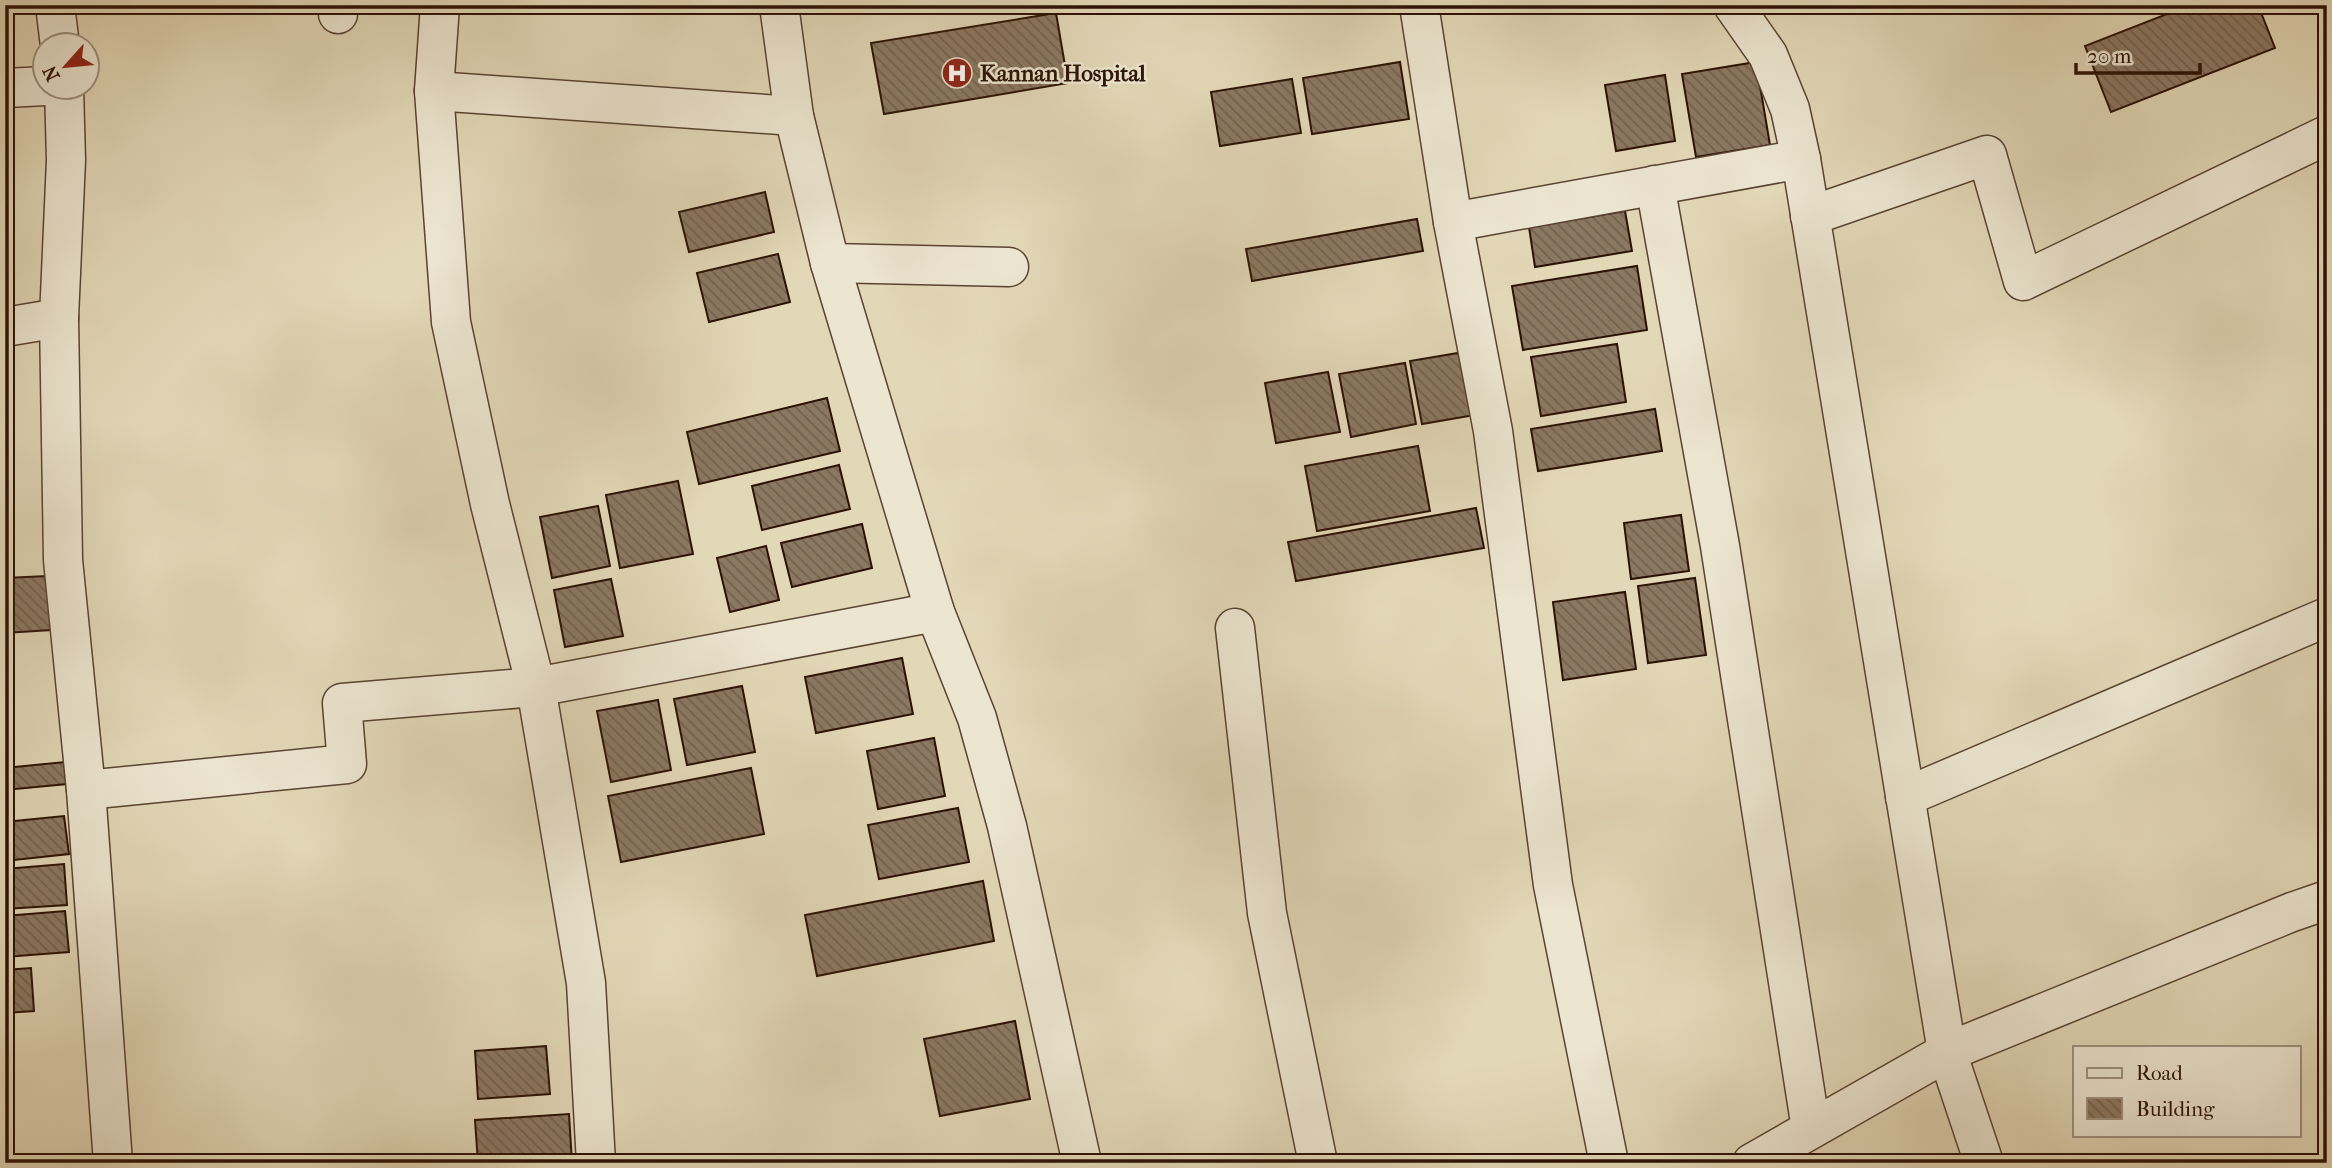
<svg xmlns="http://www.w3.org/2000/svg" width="2332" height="1168" font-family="'IM FELL French Canon',serif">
<defs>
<pattern id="building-back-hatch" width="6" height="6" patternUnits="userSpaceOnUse" patternTransform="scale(1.75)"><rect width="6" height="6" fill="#8b7862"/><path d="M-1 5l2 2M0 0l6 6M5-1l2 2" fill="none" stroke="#72614f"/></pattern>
</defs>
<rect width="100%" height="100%" fill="#e2d7b7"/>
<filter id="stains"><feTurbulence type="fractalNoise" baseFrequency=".00286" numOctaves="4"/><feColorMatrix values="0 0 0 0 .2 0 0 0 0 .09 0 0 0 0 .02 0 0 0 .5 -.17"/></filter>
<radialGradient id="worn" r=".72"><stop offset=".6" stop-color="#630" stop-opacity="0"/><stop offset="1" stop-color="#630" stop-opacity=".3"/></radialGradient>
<!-- building -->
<g fill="url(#building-back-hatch)" stroke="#2c1205" stroke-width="2">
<polygon points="2190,5 2258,5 2275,48 2111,112 2085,46"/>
<polygon points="1056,13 1068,83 884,114 871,43"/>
<polygon points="1400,62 1409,119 1312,134 1303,78"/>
<polygon points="1756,62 1770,145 1696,157 1682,74"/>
<polygon points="1665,75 1675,141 1616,151 1605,85"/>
<polygon points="1292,79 1301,133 1220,146 1211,92"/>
<polygon points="765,192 774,232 689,252 679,212"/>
<polygon points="1625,211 1632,251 1535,267 1529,227"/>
<polygon points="1417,219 1423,251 1252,281 1246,249"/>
<polygon points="778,254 790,302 709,322 697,273"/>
<polygon points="1637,266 1647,330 1523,350 1512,286"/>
<polygon points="1617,344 1626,402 1541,416 1531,357"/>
<polygon points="1464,352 1475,415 1422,424 1410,361"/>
<polygon points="1405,363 1416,424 1351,437 1339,374"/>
<polygon points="1328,372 1340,432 1276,443 1265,383"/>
<polygon points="827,398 840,451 699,484 687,432"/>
<polygon points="1655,409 1662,451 1538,471 1531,429"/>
<polygon points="1418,446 1430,511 1317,531 1305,466"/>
<polygon points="839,465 850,509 762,530 752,486"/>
<polygon points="678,481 693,554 620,568 606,495"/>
<polygon points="598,506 610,566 552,578 540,517"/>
<polygon points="1476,508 1484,548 1296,581 1288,542"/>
<polygon points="1681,515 1689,571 1631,579 1624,523"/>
<polygon points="862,524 872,568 792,587 781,543"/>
<polygon points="766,546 779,600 730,612 717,558"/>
<polygon points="47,576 51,630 5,633 5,578"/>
<polygon points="1695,578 1706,655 1648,663 1638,586"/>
<polygon points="611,579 623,636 565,647 554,590"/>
<polygon points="1625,592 1636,669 1563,680 1553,602"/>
<polygon points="902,658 913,714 816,733 805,677"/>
<polygon points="742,686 755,752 687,765 674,699"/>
<polygon points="658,700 671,770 611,782 597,711"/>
<polygon points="934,738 945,796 878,809 867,751"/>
<polygon points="65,762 67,784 5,790 5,768"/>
<polygon points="751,768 764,834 621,862 608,796"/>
<polygon points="958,808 969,862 879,879 868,825"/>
<polygon points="64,816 69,854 5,861 5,822"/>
<polygon points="64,864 67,905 5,909 5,869"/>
<polygon points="983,881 994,941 817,976 805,915"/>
<polygon points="65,911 69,952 5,957 5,916"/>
<polygon points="31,968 34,1011 5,1013 5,970"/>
<polygon points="1015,1021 1030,1099 940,1116 924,1039"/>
<polygon points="546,1046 550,1094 478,1099 475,1051"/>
<polygon points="569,1114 572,1163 478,1163 475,1120"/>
</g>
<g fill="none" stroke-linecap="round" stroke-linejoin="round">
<!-- minor casing -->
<g stroke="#5a4332" stroke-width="41">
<g id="minor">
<polyline points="55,5 60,46"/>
<polyline points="338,5 338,14"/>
<polyline points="440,5 434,91 451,322 490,504 536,687 586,983 596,1163"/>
<polyline points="779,5 794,116 830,263 935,612 977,718 1007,826 1082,1163"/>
<polyline points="1419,5 1453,222 1493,431 1553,885 1609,1163"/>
<polyline points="1733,5 1768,55 1790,109 1801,159 1947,1052 1984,1163"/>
<polyline points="5,88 46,86"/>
<polyline points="64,88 66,160 59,318 63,560 86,790 113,1163"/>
<polyline points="434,91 794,116"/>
<polyline points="1655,185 1720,546 1811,1129"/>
<polyline points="1810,216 1987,155 2023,281 2327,135"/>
<polyline points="1453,222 1801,159"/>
<polyline points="830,263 1009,267"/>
<polyline points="5,327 59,318"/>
<polyline points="1235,628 1267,913 1318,1163"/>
<polyline points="86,790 347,764 342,703 536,687 935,612"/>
<polyline points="1905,797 2327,617"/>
<polyline points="1752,1163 1947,1052 2292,912 2327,900"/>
</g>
</g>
<!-- minor -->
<use href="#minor" stroke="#ece5d0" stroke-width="38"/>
</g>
<!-- icons -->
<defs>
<g id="hospital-disc" transform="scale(1.575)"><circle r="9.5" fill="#8f2418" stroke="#ece5d0"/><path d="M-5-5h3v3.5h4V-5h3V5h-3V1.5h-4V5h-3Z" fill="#fff"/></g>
</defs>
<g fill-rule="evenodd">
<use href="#hospital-disc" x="957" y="73"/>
</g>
<g text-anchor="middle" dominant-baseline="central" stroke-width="5" stroke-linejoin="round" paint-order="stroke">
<!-- poi labels -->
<g font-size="23" font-weight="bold" fill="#2c1205" stroke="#ece5d0" text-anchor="start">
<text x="980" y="73">Kannan Hospital</text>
</g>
</g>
<!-- margin -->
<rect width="2332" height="1168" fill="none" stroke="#e2d7b7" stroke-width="28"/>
<rect x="7" y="7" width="2318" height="1154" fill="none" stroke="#2c1205" stroke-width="3.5"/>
<rect x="14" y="14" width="2304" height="1140" fill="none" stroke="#2c1205" stroke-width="2"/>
<!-- legend -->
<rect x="2073" y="1046" width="228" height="91" fill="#ece5d0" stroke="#9f917f" stroke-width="2"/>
<rect x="2087" y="1068" width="35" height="10" fill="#ece5d0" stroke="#9f917f" stroke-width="2"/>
<text x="2136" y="1080" font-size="21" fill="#2c1205">Road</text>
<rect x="2087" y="1098" width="35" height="21" fill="url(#building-back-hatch)" stroke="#9f917f" stroke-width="2"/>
<text x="2136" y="1116" font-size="21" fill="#2c1205">Building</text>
<!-- north arrow -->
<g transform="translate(66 66) rotate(243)"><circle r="33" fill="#ece5d0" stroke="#9f917f" stroke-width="2"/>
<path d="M0-5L12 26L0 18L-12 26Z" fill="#8f2418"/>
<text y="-10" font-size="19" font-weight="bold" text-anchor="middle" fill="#2c1205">N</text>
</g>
<!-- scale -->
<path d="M2076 63v10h124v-10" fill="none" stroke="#2c1205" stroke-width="3.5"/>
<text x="2087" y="63" font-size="21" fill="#2c1205" stroke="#ece5d0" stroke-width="5" paint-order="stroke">20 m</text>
<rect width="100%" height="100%" filter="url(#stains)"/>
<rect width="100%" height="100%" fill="url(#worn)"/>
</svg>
